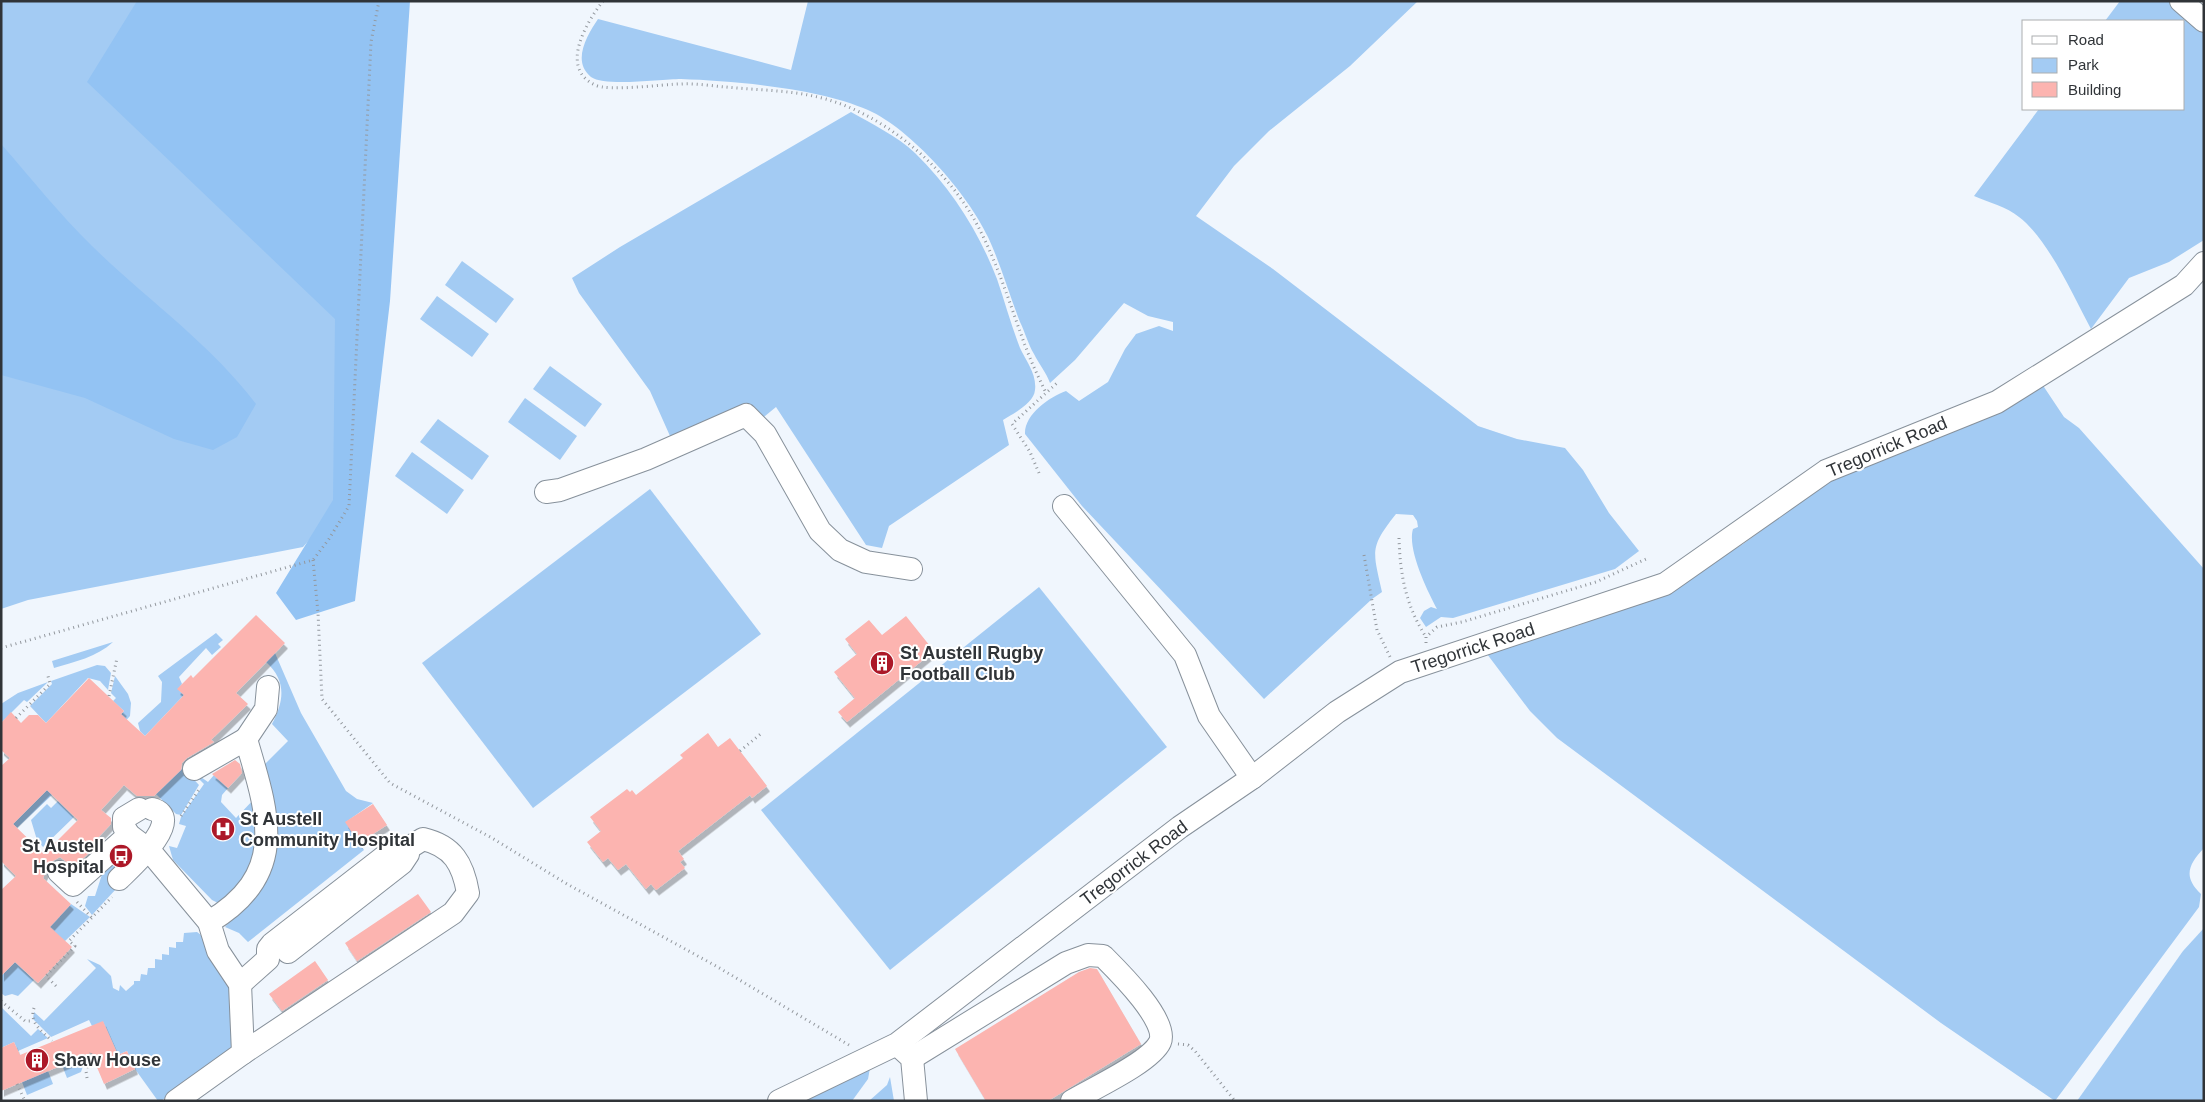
<svg xmlns="http://www.w3.org/2000/svg" width="2205" height="1102" font-family="Arial,sans-serif">
<defs>
<filter id="shadow"><feDropShadow dx="3" dy="5.5" stdDeviation="0" flood-color="#0004"/></filter>
</defs>
<rect width="100%" height="100%" fill="#f0f6fd"/>
<!-- green -->
<g fill="#a3cbf3">
<polygon points="1,1 375,1 344,501 303,547 28,600 1,609"/>
<path d="M808,1h610l-68,65 -81,65 -35,35 -38,50 77,53 205,157 39,13 48,9 18,22 26,43 30,38 -24,18 -162,49 -12,-1 -15,10 -6,-9 4,-7 7,-4 6,2c-10,-19 -30,-60 -24,-80l5,-2 -1,-6 -4,-6 -17,-1c-27,34 -23,37 -14,78l-10,7 -108,100 -182,-193 -57,-72c-1,-19 24,-37 41,-43l13,10 29,-19 17,-33 11,-15 23,-8 14,5v-9l-25,-6 -24,-13 -49,57 -25,23c-4,-11 -11,-19 -16,-29 -6,-10 -9,-22 -14,-32 -11,-28 -19,-57 -32,-85 -20,-43 -77,-108 -120,-127 -49,-22 -133,-29 -187,-31 -19,0 -76,8 -90,-2 -20,-16 -3,-43 7,-58l193,51z"/>
<path d="M2120,1h48l36,30v209l-35,22 -40,16 -38,51c-17,-32 -43,-90 -72,-112 -12,-10 -31,-15 -45,-21l65,-87h145v-88h-79z"/>
<path d="M851,112c21,12 46,24 64,41 36,35 64,79 82,126 8,23 14,46 23,69 6,13 17,26 15,42 -1,13 -22,24 -32,30l6,25 -120,81 -7,22 -16,-3 -90,-138 -16,13 -86,25 -24,-54 -71,-98 -7,-15 48,-31z"/>
<polygon points="462,261 514,299 496,323 445,285"/>
<polygon points="437,296 489,334 472,357 420,319"/>
<polygon points="550,366 602,404 585,427 533,389"/>
<path d="M2040,381l24,36 15,11 125,141v279c-16,17 -21,29 -3,46l-2,13 -144,194 -114,-78 -384,-285 -27,-27 -43,-57 26,-10 66,-19 63,-24 47,-23 54,-34 85,-62z"/>
<polygon points="525,398 577,436 560,460 508,422"/>
<polygon points="438,419 489,456 472,480 420,442"/>
<polygon points="412,452 464,490 447,514 395,476"/>
<polygon points="650,489 761,634 533,808 422,663"/>
<polygon points="1039,587 1167,747 890,970 761,810"/>
<polygon points="216,633 223,640 218,644 221,647 212,655 206,648 179,677 182,684 178,689 184,695 145,736 140,731 138,723 161,702 162,682 158,676"/>
<path d="M113,642c-16,15 -39,20 -59,26l-2,-7z"/>
<path d="M275,653l26,60 45,78 11,8 16,4 -27,19 18,28 -116,92 -9,-9 -14,-6 26,-30 14,-133 23,-23 -16,-17c12,-23 15,-43 -6,-62z"/>
<polygon points="97,665 105,666 111,673 108,690 100,681 88,678 46,723 30,706 52,684 51,681"/>
<polygon points="115,676 128,694 131,703 130,716 109,739 96,741 124,711 113,701 116,698 111,693"/>
<polygon points="48,682 27,702 24,700 1,723 1,704 18,693"/>
<polygon points="183,768 199,785 181,815 176,814 156,794"/>
<polygon points="195,773 208,782 214,775 228,788 222,795 221,802 236,818 256,797 260,828 245,881 218,903 212,900 173,860 169,846 177,848 186,826 179,824 181,817 204,784 195,775"/>
<polygon points="47,790 52,795 17,828 13,824"/>
<polygon points="58,801 74,817 43,847 37,840 31,820 47,804 51,808"/>
<polygon points="106,862 111,866 114,863 119,868 107,880 116,889 92,915 85,906 88,896 95,896"/>
<polygon points="71,904 90,917 65,941 28,950"/>
<polygon points="2204,928 2204,1101 2077,1101 2183,951"/>
<polygon points="197,932 205,938 232,984 233,1043 230,1050 161,1101 158,1101 135,1069 127,1051 118,1055 103,1022 92,1026 89,1020 51,1037 33,1019 34,1012 44,1021 96,968 87,959 100,965 111,976 113,988 119,991 120,985 126,991 134,984 134,981 140,981 141,974 147,975 148,968 155,968 155,959 162,960 162,954 169,955 169,947 176,948 176,942 183,942 184,933"/>
<polygon points="15,962 34,980 18,996 12,994 5,996 1,993 1,976"/>
<polygon points="1,1007 31,1036 38,1029 48,1038 18,1051 14,1042 1,1048"/>
<polygon points="87,1054 81,1072 67,1078 62,1065"/>
<polygon points="870,1068 868,1079 852,1101 802,1101"/>
<polygon points="48,1071 53,1084 27,1095 22,1082"/>
<polygon points="890,1077 894,1101 869,1101 887,1085"/>
</g>
<!-- forest -->
<g fill="#93c3f3">
<polygon points="137,1 410,1 390,301 355,601 296,620 276,593 333,500 335,319 87,82"/>
<path d="M1,144c30,34 59,71 91,102 54,53 118,97 164,158l-19,33 -24,13 -39,-11 -89,-41 -84,-23z"/>
</g>
<!-- building -->
<g fill="#fcb4b0" fill-rule="evenodd" filter="url(#shadow)">
<path d="M256,615l29,28 -49,50 12,11 -37,36 3,2 -27,16 -5,5 -1,7 -27,26h-17l-13,-11 -23,25 10,8v6l-19,20 4,3 -23,20 -13,-10 -11,6 -6,15 28,26 -21,23 22,20 -34,36 -23,-21 -14,14v-86l15,-14 -15,-15v-95l9,-8 -9,-8v-27l10,-11 10,11 8,-8h9l8,8 43,-45 35,33 -3,3 24,22 39,-41 -7,-6 14,-14 2,3zM47,790l31,30 -34,34 -31,-30z"/>
<polygon points="906,616 934,651 847,722 838,712 855,698 834,672 857,654 845,639 869,620 882,635"/>
<polygon points="708,733 718,747 730,738 767,786 752,798 750,795 678,851 684,859 680,862 685,868 656,890 651,884 646,889 626,864 618,870 608,858 603,862 587,842 601,831 590,817 627,789 630,792 632,790 636,795 683,758 680,755"/>
<polygon points="235,760 240,764 242,773 228,788 212,774"/>
<polygon points="373,804 387,825 359,843 345,822"/>
<polygon points="418,894 431,912 357,961 345,943"/>
<polygon points="315,961 328,980 282,1011 269,994"/>
<polygon points="1090,968 1097,969 1141,1044 1048,1101 986,1101 955,1049 1079,972"/>
<polygon points="103,1021 118,1055 127,1051 135,1069 104,1084 91,1053 1,1091 1,1048 14,1042 20,1055"/>
</g>
<g fill="none" stroke-linecap="round" stroke-linejoin="round">
<!-- minor casing -->
<g stroke="#87919b" stroke-width="24">
<g id="minor">
<polyline points="2181,1 2204,21"/>
<polyline points="546,492 560,490 646,459 746,415 765,434 820,531 840,550 866,562 911,569"/>
<polyline points="1064,506 1185,655 1209,716 1252,778"/>
<polyline points="246,739 266,709 268,687"/>
<path d="M194,769l52,-30c22,75 44,135 -37,183"/>
<polyline points="139,809 124,818 124,827 129,835 149,850 209,922 218,951 240,984 243,1053 176,1101"/>
<polyline points="59,872 73,885 129,835"/>
<path d="M119,879c10,-10 68,-61 33,-70"/>
<polyline points="288,952 402,863 408,854 407,849"/>
<path d="M240,984l28,-25v-10l4,-5 121,-94 8,-3 6,2 16,-10c30,7 40,25 45,54l-15,20 -210,140"/>
<polyline points="901,1048 912,1058 916,1101"/>
<path d="M912,1058l154,-95 22,-8 15,1c15,15 66,65 57,86 -9,20 -68,47 -88,59"/>
<polyline points="779,1101 897,1044 1180,827 1252,778 1337,712 1400,672 1665,584 1826,471 1997,402 2184,285 2204,263"/>
</g>
</g>
<!-- path -->
<g stroke="#93989e" stroke-width="3" stroke-dasharray="1 4" stroke-linecap="butt">
<path d="M603,1c-17,22 -44,67 -8,84 14,7 68,-1 86,-1 15,-1 31,2 45,3 29,3 59,3 87,9 65,13 128,66 161,123 23,41 36,86 52,129 6,16 13,30 20,45"/>
<polyline points="1039,473 1030,452 1012,424 1057,383"/>
<path d="M1399,538c1,37 7,68 27,99"/>
<polyline points="1364,555 1377,630 1390,657"/>
<polyline points="313,560 318,613 322,699 390,783 492,838 567,884 716,966 849,1045"/>
<polyline points="1426,643 1426,637 1437,627 1462,622 1596,582 1646,559"/>
<polyline points="1,648 313,560 329,539 349,506 371,42 379,1"/>
<polyline points="109,696 117,658"/>
<polyline points="16,718 50,684 48,676"/>
<polyline points="740,751 763,732"/>
<polyline points="181,816 200,788"/>
<polyline points="77,902 92,918"/>
<polyline points="56,986 46,976 75,946 69,941 112,897"/>
<polyline points="1,1001 25,1021 33,1021"/>
<path d="M34,1008c-5,15 8,23 18,33"/>
<polyline points="1178,1044 1188,1045 1195,1051 1235,1101"/>
<polyline points="87,1078 86,1071 91,1053"/>
<polyline points="17,1084 25,1101"/>
</g>
<!-- minor -->
<use href="#minor" stroke="#fff" stroke-width="22"/>
</g>
<!-- icons -->
<defs>
<g id="building-disc" transform="scale(1.25)"><circle r="9.5" fill="#ac1828" stroke="#fff"/><path d="M-4-6H4V6H1V3H-1V6H-4ZM-2.5-4.3h1.7v1.8h-1.7ZM.8-4.3h1.7v1.8H.8ZM-2.5-1h1.7V.8h-1.7ZM.8-1h1.7V.8H.8Z" fill="#fff"/></g>
<g id="hospital-disc" transform="scale(1.25)"><circle r="9.5" fill="#ac1828" stroke="#fff"/><path d="M-5-5h3v3.5h4V-5h3V5h-3V1.5h-4V5h-3Z" fill="#fff"/></g>
<g id="bus-disc" transform="scale(1.25)"><circle r="9.5" fill="#ac1828" stroke="#fff"/><path d="M-5-6H5V4H4V6H2V4H-2V6H-4V4H-5ZM-3.5-4V0h7V-4ZM-3.5 1.2v1.5H-2V1.2ZM2 1.2v1.5H3.5V1.2Z" fill="#fff"/></g>
</defs>
<g fill-rule="evenodd">
<use href="#building-disc" x="882" y="663"/>
<use href="#hospital-disc" x="223" y="829"/>
<use href="#bus-disc" x="121" y="856"/>
<use href="#building-disc" x="37" y="1060"/>
</g>
<g text-anchor="middle" dominant-baseline="central" stroke-width="4" stroke-linejoin="round" paint-order="stroke">
<!-- street labels -->
<g font-size="18" fill="#303438" stroke="#fff">
<text transform="translate(1887 447) rotate(-23)">Tregorrick Road</text>
<text transform="translate(1473 648) rotate(-18)">Tregorrick Road</text>
<text transform="translate(1134 863) rotate(-37)">Tregorrick Road</text>
</g>
<!-- poi labels -->
<g font-size="18" font-weight="bold" fill="#303438" stroke="#fff" text-anchor="start">
<text x="900" y="653">St Austell Rugby<tspan x="900" dy="21">Football Club</tspan></text>
<text x="240" y="819">St Austell<tspan x="240" dy="21">Community Hospital</tspan></text>
<text x="104" y="846" text-anchor="end">St Austell<tspan x="104" dy="21">Hospital</tspan></text>
<text x="54" y="1060">Shaw House</text>
</g>
</g>
<!-- border -->
<rect width="2205" height="1102" fill="none" stroke="#303438" stroke-width="5"/>
<!-- legend -->
<rect x="2022" y="20" width="162" height="90" fill="#ffffff" stroke="#acaeaf"/>
<rect x="2032" y="36" width="25" height="8" fill="#ffffff" stroke="#acaeaf"/>
<text x="2068" y="45" font-size="15" fill="#303438">Road</text>
<rect x="2032" y="58" width="25" height="15" fill="#a3cbf3" stroke="#acaeaf"/>
<text x="2068" y="70" font-size="15" fill="#303438">Park</text>
<rect x="2032" y="82" width="25" height="15" fill="#fcb4b0" stroke="#acaeaf"/>
<text x="2068" y="95" font-size="15" fill="#303438">Building</text>
</svg>
